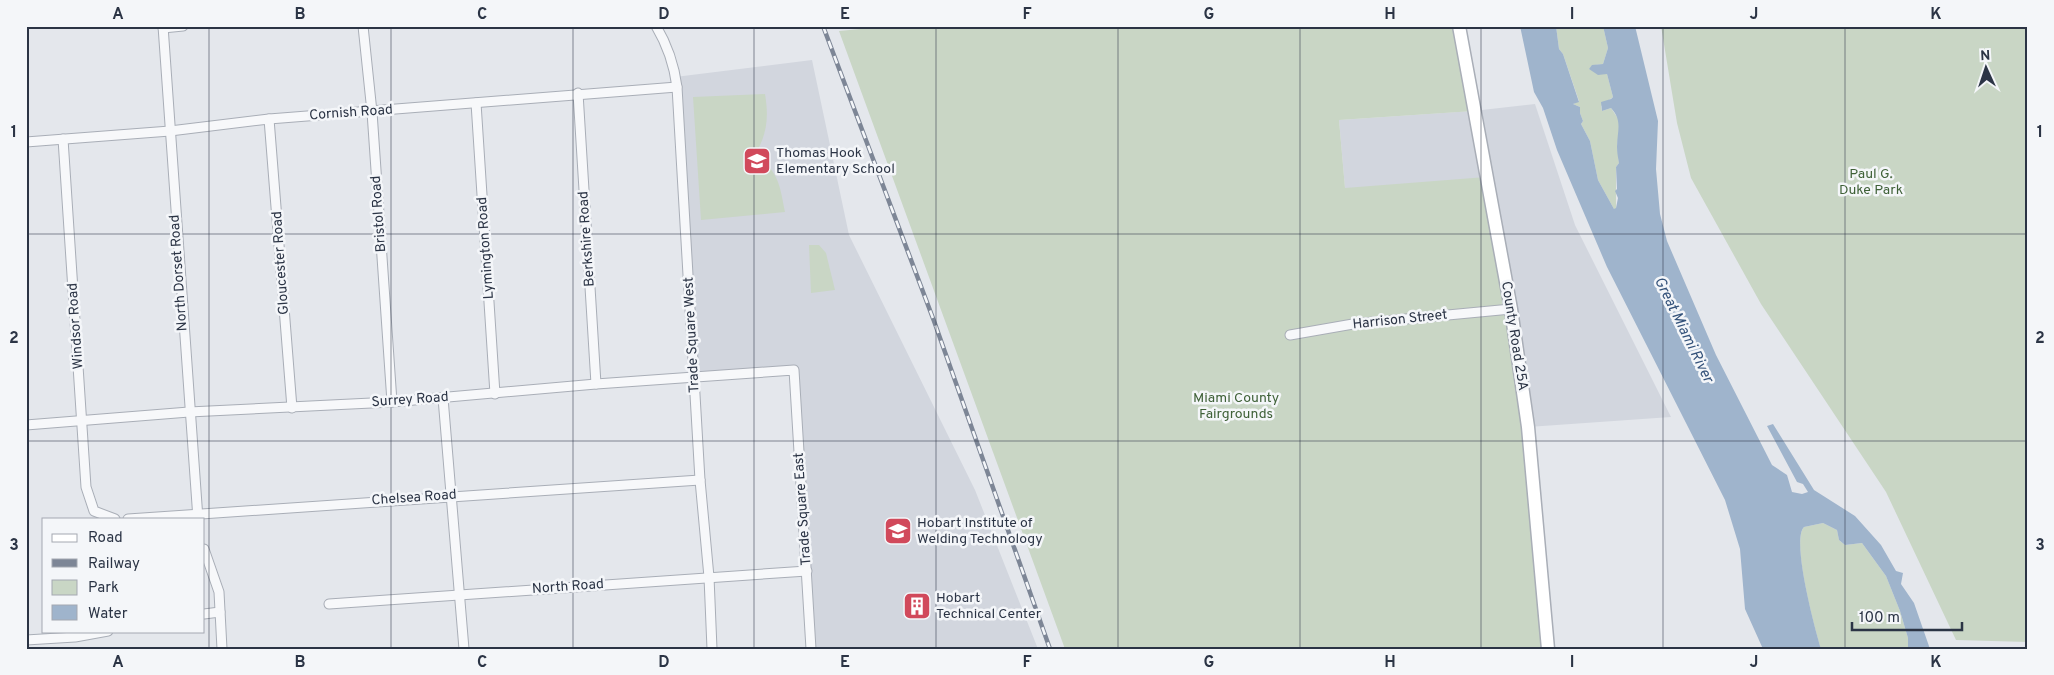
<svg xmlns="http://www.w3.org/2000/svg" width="2054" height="675" font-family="Overpass,sans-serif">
<rect width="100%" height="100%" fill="#e4e7ec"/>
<!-- built -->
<g fill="#d2d6de">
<polygon points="812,60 849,235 975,490 1038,649 811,649 794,370 695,377 675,77"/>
<polygon points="1535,104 1575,225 1671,417 1528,427 1345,188 1339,120 1473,111"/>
</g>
<!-- green -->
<g fill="#c9d6c5">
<polygon points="891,26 1459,26 1474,111 1339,120 1345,188 1486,177 1511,309 1548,649 1065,649 839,31"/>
<polygon points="1556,26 1603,26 1608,48 1603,64 1595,65 1589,69 1607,74 1613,97 1601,106 1602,111 1611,108 1619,120 1620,131 1617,144 1619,163 1616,167 1616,209 1614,209 1598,180 1590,141 1581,124 1583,121 1580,113 1580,107 1573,104 1579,101 1563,54 1559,49"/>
<polygon points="1661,26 2028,26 2028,642 1956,640 1886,492 1761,304 1691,178 1677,123"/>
<path d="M765,94c4,24 2,40 -10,61 24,16 25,31 30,57l-84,8 -8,-123z"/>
<polygon points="809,245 819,245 826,253 835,290 811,293"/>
<path d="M1823,523l14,7 2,10 6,5 17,-2 24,33 14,35 8,27v11h-87c-6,-20 -30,-109 -17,-122z"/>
</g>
<!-- water -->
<path fill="#9fb4cc" d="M1520,26h36l3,23 4,5 16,48 -6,2 7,3v6l3,8 -2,3 9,17 8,39 16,29 2,-1 2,-10 -3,-7 2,-2 -1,-22 3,-4c-1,-5 -2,-11 -2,-16 0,-16 6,-26 -6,-39l-9,3 -1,-9 10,-3 2,-2 -6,-23 -9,1 -9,-6 3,-4 11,-1 5,-16 -5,-22h32l23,95 -2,48 4,45 7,27 49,114 56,110 15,10 5,17 10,2 6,-2 -5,-8 -6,-2 -30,-56 6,-2 41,66 41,26 26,29 15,26 7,2 -2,11 13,19 16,46h-22v-11l-8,-27 -14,-35 -24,-33 -17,2 -6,-5 -2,-10 -14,-7 -19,4c-13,13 11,102 17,122h-58l-18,-40 -5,-60 -15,-49 -118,-233 -50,-117 -14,-42 -9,-16z"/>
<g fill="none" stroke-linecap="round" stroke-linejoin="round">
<!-- minor casing -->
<g stroke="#a9aeb7" stroke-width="11">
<g id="minor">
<polyline points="163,26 198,519"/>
<polyline points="363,26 372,112 392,402"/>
<path d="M656,26c12,20 18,38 21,61l23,393 9,97 3,72"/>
<polyline points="163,28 183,26"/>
<polyline points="578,93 596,384"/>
<polyline points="476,103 495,394"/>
<polyline points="269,119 292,408"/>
<polyline points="63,139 86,487 94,511 115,519"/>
<polyline points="26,142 170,131 269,119 677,87"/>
<polyline points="1290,335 1353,324 1511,309"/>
<polyline points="443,398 464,649"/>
<polyline points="26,425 189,412 392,402 596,384 794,370 811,649"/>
<polyline points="128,519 700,480"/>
<polyline points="204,549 219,592 222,649"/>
<polyline points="329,604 807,571"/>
<polyline points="204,614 220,612"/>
<polyline points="26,640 75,637 108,631"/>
</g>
</g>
<!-- secondary casing -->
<g stroke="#a9aeb7" stroke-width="15">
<polyline id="secondary" points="1459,26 1511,309 1528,427 1548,649"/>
</g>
<!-- minor -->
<use href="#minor" stroke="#f7f8fa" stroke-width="9"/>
<!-- secondary -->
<use href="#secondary" stroke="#fff" stroke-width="12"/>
<!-- rail casing -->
<g stroke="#7d8696" stroke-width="4.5">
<polyline id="rail" points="823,26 934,321 1050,649"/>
</g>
<!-- rail -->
<use href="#rail" stroke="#f4f6f9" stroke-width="2.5" stroke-dasharray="8" stroke-linecap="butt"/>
</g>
<!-- grid -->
<path fill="none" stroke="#2b3445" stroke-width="1" stroke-opacity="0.55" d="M209,26v623M391,26v623M573,26v623M754,26v623M936,26v623M1118,26v623M1300,26v623M1481,26v623M1663,26v623M1845,26v623M26,234h2002M26,441h2002"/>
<!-- icons -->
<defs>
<g id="school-square" transform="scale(1.4375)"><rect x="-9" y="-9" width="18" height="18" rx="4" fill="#d1495b" stroke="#f4f6f9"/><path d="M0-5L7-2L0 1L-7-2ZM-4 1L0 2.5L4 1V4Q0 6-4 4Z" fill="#fff"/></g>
<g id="university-square" transform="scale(1.4375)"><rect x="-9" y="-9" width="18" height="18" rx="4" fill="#d1495b" stroke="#f4f6f9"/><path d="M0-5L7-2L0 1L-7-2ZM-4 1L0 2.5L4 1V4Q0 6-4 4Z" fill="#fff"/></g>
<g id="building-square" transform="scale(1.4375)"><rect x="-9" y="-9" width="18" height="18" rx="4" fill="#d1495b" stroke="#f4f6f9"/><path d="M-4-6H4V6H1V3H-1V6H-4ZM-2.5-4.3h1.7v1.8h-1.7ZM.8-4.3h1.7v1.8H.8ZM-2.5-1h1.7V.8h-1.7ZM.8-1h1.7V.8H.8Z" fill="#fff"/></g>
</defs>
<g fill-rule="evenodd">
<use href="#school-square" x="757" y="161"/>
<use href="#university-square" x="898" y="531"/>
<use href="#building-square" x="917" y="606"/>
</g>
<g text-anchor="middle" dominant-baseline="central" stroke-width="5" stroke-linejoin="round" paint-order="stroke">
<!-- street labels -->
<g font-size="14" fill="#2b3445" stroke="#f4f6f9">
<text transform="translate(351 113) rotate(-4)">Cornish Road</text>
<text transform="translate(379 214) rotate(-94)">Bristol Road</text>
<text transform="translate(587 239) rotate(-94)">Berkshire Road</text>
<text transform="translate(486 248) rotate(-94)">Lymington Road</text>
<text transform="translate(281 263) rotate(-94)">Gloucester Road</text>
<text transform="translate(179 273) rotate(-94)">North Dorset Road</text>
<text transform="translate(1400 320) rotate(-6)">Harrison Street</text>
<text transform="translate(76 326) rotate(-94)">Windsor Road</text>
<text transform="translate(692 335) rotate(-93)">Trade Square West</text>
<text transform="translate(1514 336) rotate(81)">County Road 25A</text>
<text transform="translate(410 400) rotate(-4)">Surrey Road</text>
<text transform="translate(414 498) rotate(-4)">Chelsea Road</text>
<text transform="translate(803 509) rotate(-94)">Trade Square East</text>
<text transform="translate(568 587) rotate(-4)">North Road</text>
</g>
<!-- poi labels -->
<g font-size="14" fill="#2b3445" stroke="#f4f6f9" text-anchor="start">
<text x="776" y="153">Thomas Hook<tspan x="776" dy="16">Elementary School</tspan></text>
<text x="917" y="523">Hobart Institute of<tspan x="917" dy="16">Welding Technology</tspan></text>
<text x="936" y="598">Hobart<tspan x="936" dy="16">Technical Center</tspan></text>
</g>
<!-- park labels -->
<g font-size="14" fill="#3f6138" stroke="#f4f6f9">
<text x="1871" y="174">Paul G.<tspan x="1871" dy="16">Duke Park</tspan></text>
<text x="1236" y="398">Miami County<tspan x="1236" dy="16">Fairgrounds</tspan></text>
</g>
<!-- water labels -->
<g font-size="15" font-style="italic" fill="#34527a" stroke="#f4f6f9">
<text transform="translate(1683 330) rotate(64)">Great Miami River</text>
</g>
</g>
<!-- border -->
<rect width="2054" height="675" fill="none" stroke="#f4f6f9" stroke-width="55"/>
<!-- legend -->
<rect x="42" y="518" width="162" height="115" fill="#f4f6f9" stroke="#a4a8b1"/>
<rect x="52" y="534" width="25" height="8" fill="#ffffff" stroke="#a4a8b1"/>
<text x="88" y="542" font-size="15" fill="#2b3445">Road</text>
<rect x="52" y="559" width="25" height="8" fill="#7d8696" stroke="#a4a8b1"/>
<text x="88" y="568" font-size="15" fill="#2b3445">Railway</text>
<rect x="52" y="580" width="25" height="15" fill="#c9d6c5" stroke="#a4a8b1"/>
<text x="88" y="592" font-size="15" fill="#2b3445">Park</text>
<rect x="52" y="605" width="25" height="15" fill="#9fb4cc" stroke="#a4a8b1"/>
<text x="88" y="618" font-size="15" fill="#2b3445">Water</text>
<!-- north arrow -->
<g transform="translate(1986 68) rotate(357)" stroke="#f4f6f9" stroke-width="4" paint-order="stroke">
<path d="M0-4L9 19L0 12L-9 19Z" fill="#2b3445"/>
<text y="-8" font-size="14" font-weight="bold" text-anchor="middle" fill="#2b3445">N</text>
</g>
<!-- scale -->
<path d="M1852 622v8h110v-8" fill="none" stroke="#2b3445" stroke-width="2.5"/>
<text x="1859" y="622" font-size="15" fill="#2b3445" stroke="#f4f6f9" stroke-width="4" paint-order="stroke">100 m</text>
<rect x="28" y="28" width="1998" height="620" fill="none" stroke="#2b3445" stroke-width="2"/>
<g font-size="16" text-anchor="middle" font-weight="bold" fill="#2b3445">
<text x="118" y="19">A</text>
<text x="300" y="19">B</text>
<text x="482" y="19">C</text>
<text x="664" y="19">D</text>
<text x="845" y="19">E</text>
<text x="1027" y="19">F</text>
<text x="1209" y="19">G</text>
<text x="1390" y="19">H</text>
<text x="1572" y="19">I</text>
<text x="1754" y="19">J</text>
<text x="1936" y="19">K</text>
<text x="14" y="137">1</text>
<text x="2040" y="137">1</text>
<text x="14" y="343">2</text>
<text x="2040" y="343">2</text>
<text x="14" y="550">3</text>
<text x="2040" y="550">3</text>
<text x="118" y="667">A</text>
<text x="300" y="667">B</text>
<text x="482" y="667">C</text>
<text x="664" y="667">D</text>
<text x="845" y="667">E</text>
<text x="1027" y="667">F</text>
<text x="1209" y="667">G</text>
<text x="1390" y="667">H</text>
<text x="1572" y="667">I</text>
<text x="1754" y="667">J</text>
<text x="1936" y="667">K</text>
</g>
</svg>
